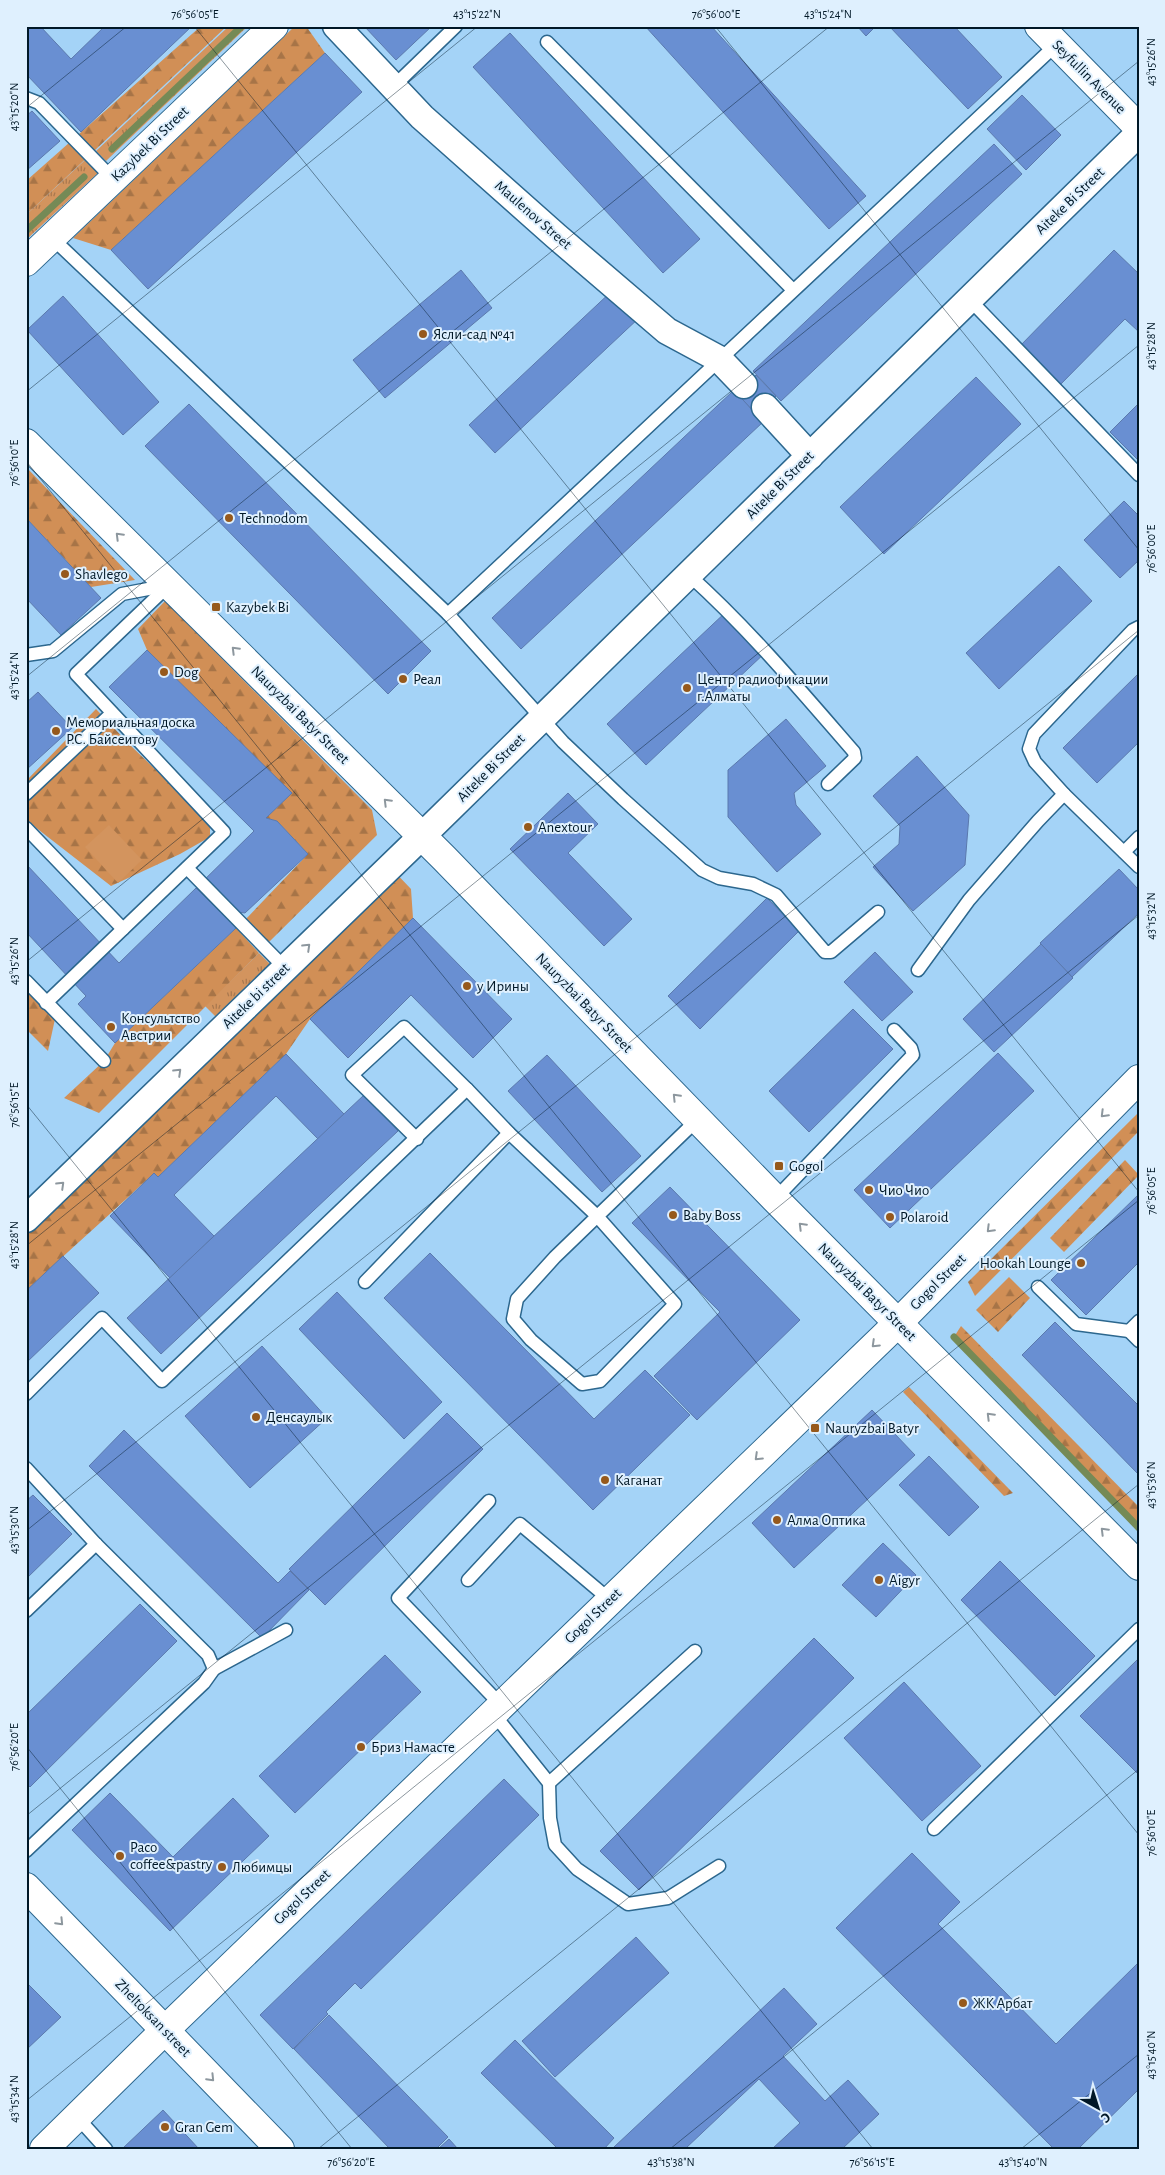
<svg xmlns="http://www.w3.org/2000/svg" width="1165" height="2175" font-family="'Alegreya Sans',sans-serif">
<defs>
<pattern id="grass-tufts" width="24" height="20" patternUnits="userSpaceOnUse" patternTransform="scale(1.25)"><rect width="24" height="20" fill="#d3945e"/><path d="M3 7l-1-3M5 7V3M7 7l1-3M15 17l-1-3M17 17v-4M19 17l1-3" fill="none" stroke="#a9784e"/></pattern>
<pattern id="forest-firs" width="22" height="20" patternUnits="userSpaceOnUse" patternTransform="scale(1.25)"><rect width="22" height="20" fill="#d18f56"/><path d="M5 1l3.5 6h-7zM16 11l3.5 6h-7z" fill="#a77447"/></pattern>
</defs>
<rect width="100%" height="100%" fill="#a4d3f7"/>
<!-- grass -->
<g fill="url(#grass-tufts)">
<polygon points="229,26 248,26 106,161 96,151"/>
<polygon points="85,160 98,173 26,240 26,215"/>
<polygon points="259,953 272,966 218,1019 205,1006"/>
</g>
<!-- forest -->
<g fill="url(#forest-firs)">
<polygon points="201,26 227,26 26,215 26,181"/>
<polygon points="295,26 306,26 325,53 111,250 73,238"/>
<polygon points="26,467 135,580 91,587 26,518"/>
<polygon points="165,601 372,810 377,835 269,942 245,920 308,854 277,821 266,818 291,793 147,650 138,629"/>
<polygon points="96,709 130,745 210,822 210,837 180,854 111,886 26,820 26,781"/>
<path d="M390,867l21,22 2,29 -103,101 -24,35 -128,123 -4,-4c-42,40 -86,78 -128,118v-72z"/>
<polygon points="236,928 259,953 99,1113 64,1098 104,1061 115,1043"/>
<polygon points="26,989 55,1019 48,1051 26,1029"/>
<polygon points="1139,1112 1139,1131 975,1296 968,1282"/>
<polygon points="1125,1160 1139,1175 1064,1252 1050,1238"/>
<polygon points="1009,1277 1030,1298 998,1332 976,1310"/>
<polygon points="961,1326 1139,1507 1139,1528 954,1337"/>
<polygon points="909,1387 1013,1493 1004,1496 903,1392"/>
</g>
<!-- pitch -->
<polygon fill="#d3945e" points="109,825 142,860 118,883 85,847"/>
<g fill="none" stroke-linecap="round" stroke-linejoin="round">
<!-- stream -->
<g stroke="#758a56" stroke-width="7">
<polyline points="112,149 242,26"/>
<polyline points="26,231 84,177"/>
<polyline points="954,1337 1139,1528"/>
</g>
</g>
<!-- building -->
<g fill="#698fd2" stroke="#5b79ad">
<polygon points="26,26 40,26 71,59 105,26 192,26 81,132 26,74"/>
<polygon points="364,26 432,26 396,60"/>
<polygon points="645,26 711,26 866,196 829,229"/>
<polygon points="857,26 876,26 866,36"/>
<polygon points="889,26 954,26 1002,77 968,109"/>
<polygon points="510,33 700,239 663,273 473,67"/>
<polygon points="325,53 362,92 148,289 111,250"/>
<polygon points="1022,95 1061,135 1026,170 987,129"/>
<polygon points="32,111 60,141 26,171 26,116"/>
<polygon points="994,144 1022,174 781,401 753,371"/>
<polygon points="1114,250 1139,274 1139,332 1125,319 1058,387 1018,348"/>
<polygon points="461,270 492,308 385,398 353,360"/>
<polygon points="614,289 640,317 495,453 469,425"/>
<polygon points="63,296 159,402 123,435 27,330"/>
<polygon points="756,375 776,396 757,415 736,393"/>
<polygon points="976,377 1021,424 884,554 840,507"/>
<polygon points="734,390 763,422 521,649 492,618"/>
<polygon points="1139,403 1139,461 1110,432"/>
<polygon points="189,404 431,651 388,694 145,446"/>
<polygon points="1124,501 1139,516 1139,560 1120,578 1084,540"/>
<polygon points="26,518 101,598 61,635 26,598"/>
<polygon points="1059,566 1092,601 999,689 966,653"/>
<polygon points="728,610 767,651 646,765 607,724"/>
<polygon points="147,650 292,793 266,818 277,821 308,854 245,913 219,910 196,888 254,831 109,687"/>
<polygon points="1139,673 1139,742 1097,783 1063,748"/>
<polygon points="38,692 72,728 26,770 26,703"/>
<polygon points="786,719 826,766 794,793 796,805 821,834 777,872 728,817 728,770"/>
<polygon points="917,756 969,815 965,865 913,911 873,867 899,844 900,826 873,796"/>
<polygon points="568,793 598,824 568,853 632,919 604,946 510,849"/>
<polygon points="26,864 119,963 196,888 236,928 115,1043 78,1004 86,996 26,932"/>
<polygon points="1119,869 1139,890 1139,913 1072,977 1040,943"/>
<polygon points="767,898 799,931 700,1029 668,996"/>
<polygon points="413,918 512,1019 473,1058 411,995 348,1058 310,1019"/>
<polygon points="1041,944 1073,978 994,1052 963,1019"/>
<polygon points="875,952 913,992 882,1021 844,982"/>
<polygon points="853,1009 893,1049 809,1132 769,1091"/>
<polygon points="998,1053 1034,1091 890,1228 854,1190"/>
<polygon points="286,1054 344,1114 318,1139 276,1096 174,1195 214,1236 170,1278 110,1216 154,1173 158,1177"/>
<polygon points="547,1055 641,1156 602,1192 508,1091"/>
<polygon points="364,1095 398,1131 161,1354 127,1318"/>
<polygon points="670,1187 800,1320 697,1420 654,1376 720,1312 632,1223"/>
<polygon points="1139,1194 1139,1262 1086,1315 1051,1280"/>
<polygon points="430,1253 594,1419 645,1370 690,1415 593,1510 384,1298"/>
<polygon points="63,1256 99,1293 26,1363 26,1291"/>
<polygon points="337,1292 442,1402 404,1439 299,1329"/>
<polygon points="1055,1322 1139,1406 1139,1475 1022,1355"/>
<polygon points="262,1346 327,1418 250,1488 185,1416"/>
<polygon points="872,1410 915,1455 794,1568 752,1523"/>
<polygon points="447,1413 483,1449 325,1605 289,1569"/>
<polygon points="124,1430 278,1583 290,1571 309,1590 262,1638 89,1466"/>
<polygon points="929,1456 979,1507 949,1536 899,1485"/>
<polygon points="33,1495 72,1534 26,1579 26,1501"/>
<polygon points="883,1543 916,1575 876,1617 842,1585"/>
<polygon points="1000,1561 1095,1656 1055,1696 961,1600"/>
<polygon points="140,1604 177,1641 30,1787 26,1783 26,1715"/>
<polygon points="814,1638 854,1678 639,1890 600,1851"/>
<polygon points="385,1655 421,1692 295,1813 259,1776"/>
<polygon points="1139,1658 1139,1775 1080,1716"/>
<polygon points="904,1682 981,1766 922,1821 844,1738"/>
<polygon points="504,1779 539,1815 361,1989 355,1983 326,2012 328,2014 293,2049 260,2015"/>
<polygon points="110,1793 173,1857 233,1798 269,1836 170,1931 72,1830"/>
<polygon points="912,1853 960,1902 938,1924 1056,2044 1139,1962 1139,2089 1078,2149 1054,2149 836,1928"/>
<polygon points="636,1937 669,1973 555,2077 522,2041"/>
<polygon points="26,1982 61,2017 26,2050"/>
<polygon points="784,1988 817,2024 783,2056 825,2101 848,2080 879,2114 842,2149 772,2149 800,2123 759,2079 685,2149 616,2149 614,2147"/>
<polygon points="329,2015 448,2137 436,2149 390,2149 294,2049"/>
<polygon points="515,2040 614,2138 604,2149 558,2149 481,2073"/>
<polygon points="163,2110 199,2149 122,2149"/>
<polygon points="449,2139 458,2149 438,2149"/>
</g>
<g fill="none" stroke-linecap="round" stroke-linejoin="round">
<!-- service casing -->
<g stroke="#2c678e" stroke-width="15">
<g id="service">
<polyline points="547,42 793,290"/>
<polyline points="393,87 456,26"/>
<polyline points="26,98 39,103 113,179"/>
<polyline points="52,238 448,614 563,742 623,799 702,870 719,878 753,884 776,895 825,952 831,952 878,912"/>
<polyline points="969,299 1139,475"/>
<path d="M689,575c60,54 112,116 165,177l1,6 -27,26"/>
<polyline points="448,614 1057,44"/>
<polyline points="26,655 53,651 122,594 169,585"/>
<polyline points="26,794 112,713"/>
<polyline points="1064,794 1035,762 1029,749 1034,734 1133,630 1139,627"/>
<polyline points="26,828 123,929"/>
<polyline points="1124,852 1139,837"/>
<polyline points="187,868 285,968"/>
<polyline points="918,970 969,900 1038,821 1064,794 1139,867"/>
<polyline points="26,981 104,1061"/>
<polyline points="46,1003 224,832 76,674 169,585"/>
<polyline points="417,1139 352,1075 404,1027 467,1089"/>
<polyline points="775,1199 913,1055 911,1048 894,1030"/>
<polyline points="365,1282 509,1133"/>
<polyline points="1038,1287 1076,1324 1129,1331"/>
<polyline points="1139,1321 1129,1331 1139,1341"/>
<polyline points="26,1394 102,1318 162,1381 467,1089 509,1133 597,1216 675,1304 600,1381 582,1384 531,1340 513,1319 517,1299 555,1257 697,1120"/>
<polyline points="26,1468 96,1544 208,1655 214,1669 204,1683 26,1851"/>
<polyline points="489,1501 398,1598 501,1705"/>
<polyline points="468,1580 520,1524 610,1600"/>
<polyline points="26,1611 96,1544"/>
<polyline points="214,1669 286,1630"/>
<polyline points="493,1713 549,1783 550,1818 555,1845 577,1869 628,1904 668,1898 719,1866"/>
<polyline points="549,1783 695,1651"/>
<polyline points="934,1829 1139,1629"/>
<polyline points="77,2117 106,2149"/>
</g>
</g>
<!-- minor casing -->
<g stroke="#2c678e" stroke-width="29">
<g id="minor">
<polyline points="336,26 422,117 556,236 667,331 719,359 744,385"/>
<polyline points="765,407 810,456"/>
<polyline points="26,1219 422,836 1139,133"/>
</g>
</g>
<!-- tertiary casing -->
<g stroke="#2c678e" stroke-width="30">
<polyline id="tertiary" points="26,262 274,26"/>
</g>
<!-- secondary casing -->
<g stroke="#2c678e" stroke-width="30">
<g id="secondary">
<polyline points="1039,26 1139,128"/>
<polyline points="26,443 444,858 775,1199 1139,1566"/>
<polyline points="26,1887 280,2149"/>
<polyline points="44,2149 165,2030 898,1323 1139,1079"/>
</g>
</g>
<!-- service -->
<use href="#service" stroke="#fff" stroke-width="12"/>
<!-- minor -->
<use href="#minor" stroke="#fff" stroke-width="26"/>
<!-- tertiary -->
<use href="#tertiary" stroke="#fff" stroke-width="28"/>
<!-- secondary -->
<use href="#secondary" stroke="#fff" stroke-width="28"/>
</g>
<!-- one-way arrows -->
<defs><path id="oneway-chevron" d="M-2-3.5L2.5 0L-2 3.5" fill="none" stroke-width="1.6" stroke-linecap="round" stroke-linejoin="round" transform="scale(1.25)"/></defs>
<g stroke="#8d979e">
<use href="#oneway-chevron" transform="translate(119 536) rotate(-135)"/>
<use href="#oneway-chevron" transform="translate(235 650) rotate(-135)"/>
<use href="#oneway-chevron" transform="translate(387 802) rotate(-135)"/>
<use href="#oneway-chevron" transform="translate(307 947) rotate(-44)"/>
<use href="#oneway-chevron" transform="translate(178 1072) rotate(-44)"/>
<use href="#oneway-chevron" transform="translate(676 1097) rotate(-134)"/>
<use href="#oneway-chevron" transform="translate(1104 1114) rotate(135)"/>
<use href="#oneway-chevron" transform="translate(61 1185) rotate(-44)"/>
<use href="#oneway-chevron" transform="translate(802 1226) rotate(-135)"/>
<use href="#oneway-chevron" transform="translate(990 1229) rotate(135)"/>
<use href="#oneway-chevron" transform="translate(875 1344) rotate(136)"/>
<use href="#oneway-chevron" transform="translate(990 1416) rotate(-135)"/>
<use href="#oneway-chevron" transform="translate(758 1457) rotate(136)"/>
<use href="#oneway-chevron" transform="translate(1104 1531) rotate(-135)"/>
<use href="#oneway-chevron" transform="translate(60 1922) rotate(46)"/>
<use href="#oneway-chevron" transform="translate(211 2078) rotate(46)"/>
</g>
<!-- ticks -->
<path fill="none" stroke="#011827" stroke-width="1" stroke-opacity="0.45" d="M194,26l945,1166M715,26l424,524M26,108l101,-82M26,392l452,-366M26,461l1113,1374M26,677l804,-651M26,962l1113,-901M26,1104l847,1045M26,1246l1113,-901M26,1531l1113,-901M26,1746l326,403M26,1816l1113,-901M26,2101l1113,-901M318,2149l821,-665M670,2149l469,-380M1021,2149l118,-95"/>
<!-- markers -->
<g fill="#96591c" stroke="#dff0fe" stroke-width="2">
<circle cx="423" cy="334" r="5"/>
<circle cx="229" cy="518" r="5"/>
<circle cx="65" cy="574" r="5"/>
<rect x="211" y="602" width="10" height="10" rx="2.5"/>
<circle cx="164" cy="672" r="5"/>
<circle cx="403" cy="679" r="5"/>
<circle cx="687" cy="688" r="5"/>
<circle cx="56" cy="731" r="5"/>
<circle cx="528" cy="827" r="5"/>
<circle cx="467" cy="986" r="5"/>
<circle cx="111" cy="1027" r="5"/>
<rect x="774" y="1161" width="10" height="10" rx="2.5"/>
<circle cx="869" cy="1190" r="5"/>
<circle cx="673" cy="1215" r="5"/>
<circle cx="890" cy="1217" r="5"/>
<circle cx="1081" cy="1263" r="5"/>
<circle cx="256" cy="1417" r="5"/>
<rect x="810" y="1423" width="10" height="10" rx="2.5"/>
<circle cx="605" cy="1480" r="5"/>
<circle cx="777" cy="1520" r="5"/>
<circle cx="879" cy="1580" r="5"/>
<circle cx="361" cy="1747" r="5"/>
<circle cx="120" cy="1856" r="5"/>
<circle cx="222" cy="1867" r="5"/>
<circle cx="963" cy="2003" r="5"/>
<circle cx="165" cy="2127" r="5"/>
</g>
<g text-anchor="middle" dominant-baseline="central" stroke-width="4" stroke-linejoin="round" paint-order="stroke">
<!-- street labels -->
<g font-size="15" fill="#011827" stroke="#dff0fe">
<text transform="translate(1089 77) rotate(45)">Seyfullin Avenue</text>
<text transform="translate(150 144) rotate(-44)">Kazybek Bi Street</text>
<text transform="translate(1070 201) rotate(-44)">Aiteke Bi Street</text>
<text transform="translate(533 215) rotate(41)">Maulenov Street</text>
<text transform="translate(780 485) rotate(-45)">Aiteke Bi Street</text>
<text transform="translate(300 715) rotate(45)">Nauryzbai Batyr Street</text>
<text transform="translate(491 768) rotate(-45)">Aiteke Bi Street</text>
<text transform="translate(256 996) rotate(-44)">Aiteke bi street</text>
<text transform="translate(584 1003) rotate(46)">Nauryzbai Batyr Street</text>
<text transform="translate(938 1282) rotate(-45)">Gogol Street</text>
<text transform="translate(867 1292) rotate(45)">Nauryzbai Batyr Street</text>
<text transform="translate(593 1616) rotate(-44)">Gogol Street</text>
<text transform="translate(302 1897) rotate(-44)">Gogol Street</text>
<text transform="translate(153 2018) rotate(46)">Zheltoksan street</text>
</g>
<!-- poi labels -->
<g font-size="15" fill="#011827" stroke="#dff0fe" text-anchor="start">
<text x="433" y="334">Ясли-сад №41</text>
<text x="239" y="518">Technodom</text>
<text x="75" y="574">Shavlego</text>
<text x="226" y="607">Kazybek Bi</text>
<text x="174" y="672">Dog</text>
<text x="413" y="679">Реал</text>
<text x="697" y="679">Центр радиофикации<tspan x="697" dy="17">г.Алматы</tspan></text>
<text x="66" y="722">Мемориальная доска<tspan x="66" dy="17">Р.С. Байсеитову</tspan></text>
<text x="538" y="827">Anextour</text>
<text x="477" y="986">у Ирины</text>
<text x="121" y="1018">Консультство<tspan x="121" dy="17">Австрии</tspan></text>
<text x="789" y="1166">Gogol</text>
<text x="879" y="1190">Чио Чио</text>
<text x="683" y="1215">Baby Boss</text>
<text x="900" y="1217">Polaroid</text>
<text x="1071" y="1263" text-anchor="end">Hookah Lounge</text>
<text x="266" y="1417">Денсаулык</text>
<text x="825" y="1428">Nauryzbai Batyr</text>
<text x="615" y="1480">Каганат</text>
<text x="787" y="1520">Алма Оптика</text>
<text x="889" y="1580">Aigyr</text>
<text x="371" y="1747">Бриз Намасте</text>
<text x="130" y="1847">Paco<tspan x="130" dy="17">coffee&amp;pastry</tspan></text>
<text x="232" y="1867">Любимцы</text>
<text x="973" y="2003">ЖК Арбат</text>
<text x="175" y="2127">Gran Gem</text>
</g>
</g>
<!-- border -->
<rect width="1165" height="2175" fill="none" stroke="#dff0fe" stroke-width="55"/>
<!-- north arrow -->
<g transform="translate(1098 2108) rotate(141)" stroke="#dff0fe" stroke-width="4" paint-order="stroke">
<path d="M0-4L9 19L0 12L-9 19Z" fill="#011827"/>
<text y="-8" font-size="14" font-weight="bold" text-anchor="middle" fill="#011827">С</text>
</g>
<rect x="28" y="28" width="1110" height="2120" fill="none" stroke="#011827" stroke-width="2"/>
<g font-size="12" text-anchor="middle" fill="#011827">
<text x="195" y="18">76°56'05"E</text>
<text x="477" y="18">43°15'22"N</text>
<text x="716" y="18">76°56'00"E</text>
<text x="828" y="18">43°15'24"N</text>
<text transform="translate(1151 62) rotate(-90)" y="4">43°15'26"N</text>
<text transform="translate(14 107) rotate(-90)" y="4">43°15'20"N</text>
<text transform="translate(1151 346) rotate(-90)" y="4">43°15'28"N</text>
<text transform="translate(14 463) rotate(-90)" y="4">76°56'10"E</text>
<text transform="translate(1151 549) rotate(-90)" y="4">76°56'00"E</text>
<text transform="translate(14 676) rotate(-90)" y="4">43°15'24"N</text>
<text transform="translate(1151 916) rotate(-90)" y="4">43°15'32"N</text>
<text transform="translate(14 961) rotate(-90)" y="4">43°15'26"N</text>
<text transform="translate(14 1105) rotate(-90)" y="4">76°56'15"E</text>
<text transform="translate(1151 1191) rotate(-90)" y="4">76°56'05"E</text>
<text transform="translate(14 1245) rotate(-90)" y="4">43°15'28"N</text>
<text transform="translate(1151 1485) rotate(-90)" y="4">43°15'36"N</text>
<text transform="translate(14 1530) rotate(-90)" y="4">43°15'30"N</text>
<text transform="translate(14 1747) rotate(-90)" y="4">76°56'20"E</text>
<text transform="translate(1151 1833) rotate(-90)" y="4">76°56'10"E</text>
<text transform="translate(1151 2055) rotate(-90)" y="4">43°15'40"N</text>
<text transform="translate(14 2099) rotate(-90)" y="4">43°15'34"N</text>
<text x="351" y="2166">76°56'20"E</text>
<text x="671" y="2166">43°15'38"N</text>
<text x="872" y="2166">76°56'15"E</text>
<text x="1023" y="2166">43°15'40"N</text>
</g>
</svg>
